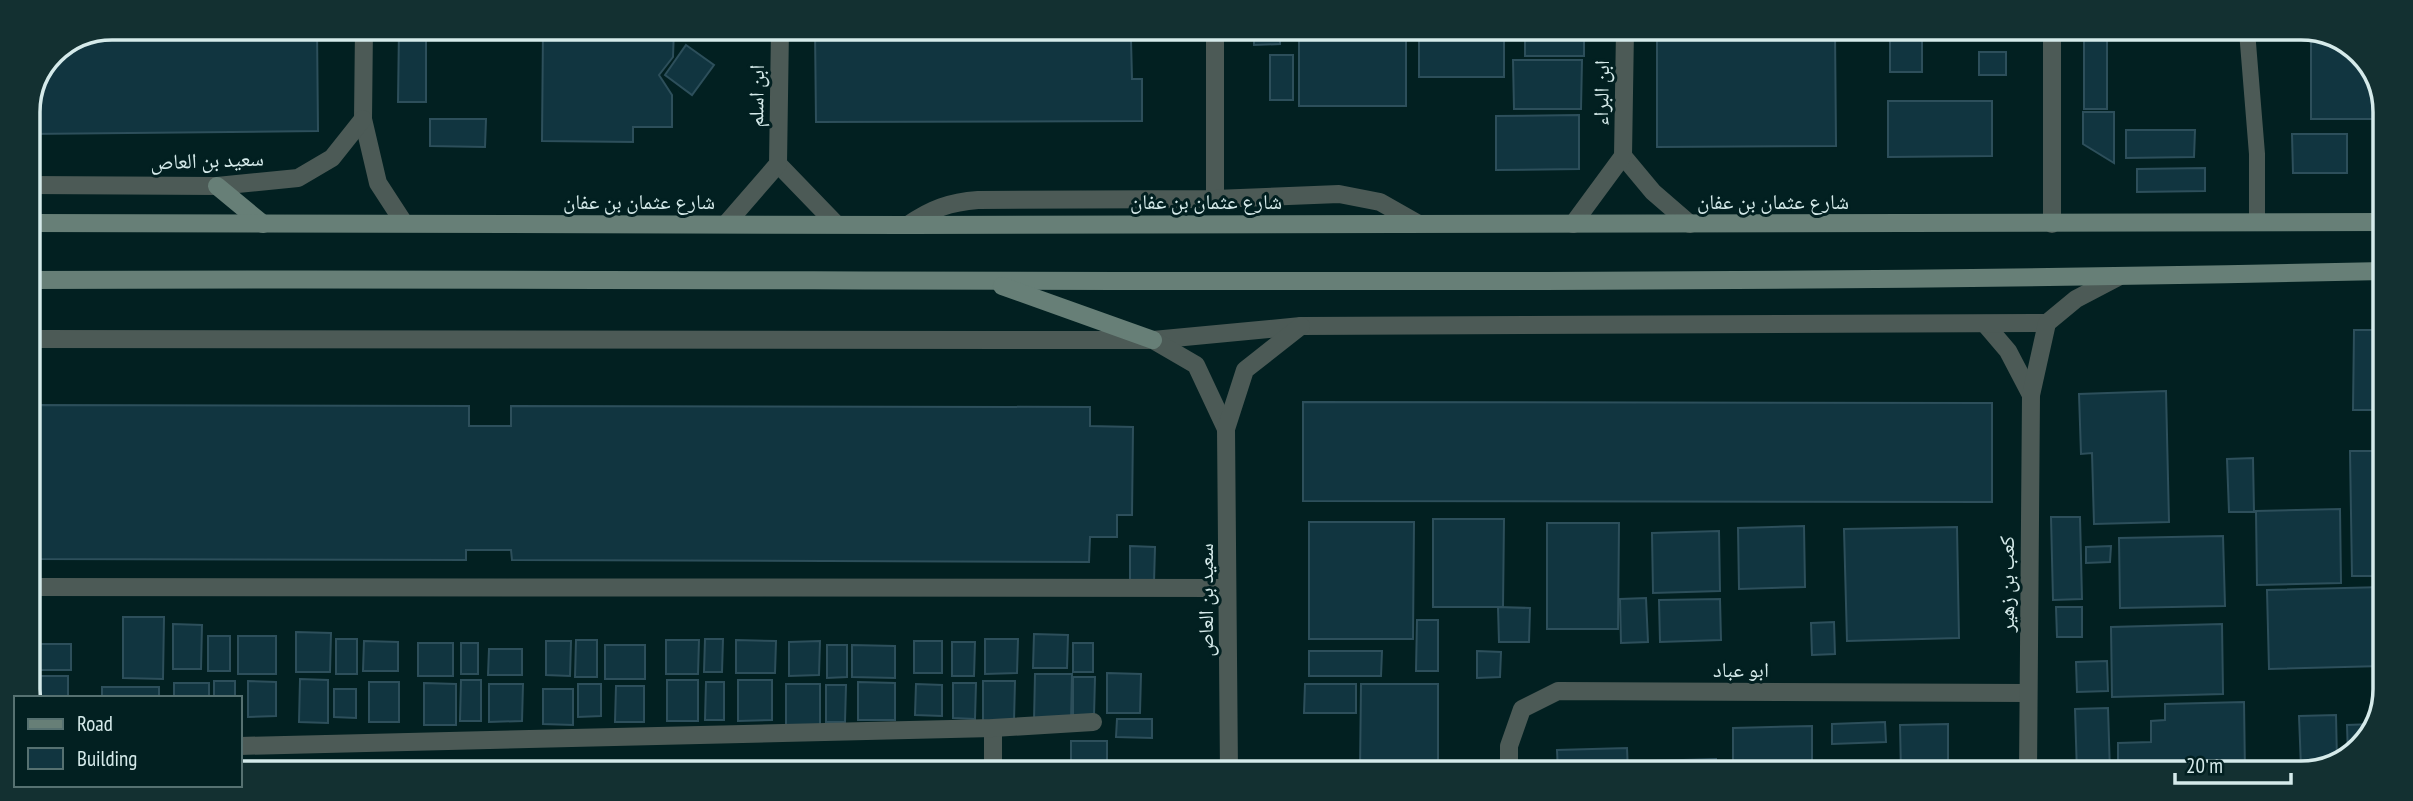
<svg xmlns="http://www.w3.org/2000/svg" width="2413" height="801" font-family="'PT Sans Narrow','Noto Naskh Arabic',sans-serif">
<rect width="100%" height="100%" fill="#022021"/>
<!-- building -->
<g fill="#113540" stroke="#2d4f5b" stroke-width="2">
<polygon points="112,28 317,28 318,131 28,134 28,112 53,52"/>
<polygon points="399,28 426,28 426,102 398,102"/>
<polygon points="543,29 674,29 673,57 659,75 672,95 672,127 633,127 633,142 542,141"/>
<polygon points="815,29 1122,29 1122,40 1131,40 1132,79 1142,79 1142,121 816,122"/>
<polygon points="1254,30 1280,30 1280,44 1254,45"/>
<rect x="1299" y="30" width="107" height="76"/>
<rect x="1419" y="30" width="85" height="47"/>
<rect x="1525" y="30" width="59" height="26"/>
<polygon points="1657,30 1835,30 1836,146 1657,147"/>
<rect x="1890" y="30" width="32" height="42"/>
<rect x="2084" y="31" width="23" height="78"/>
<polygon points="2311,41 2339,41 2364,57 2385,106 2385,119 2311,119"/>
<polygon points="686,45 714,65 692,95 665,75"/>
<rect x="1979" y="52" width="27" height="23"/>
<rect x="1270" y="55" width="23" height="45"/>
<polygon points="1513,60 1582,60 1581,109 1514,109"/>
<polygon points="1888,101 1992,101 1992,156 1888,157"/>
<polygon points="2083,112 2114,112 2114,163 2083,144"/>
<polygon points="1579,115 1579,169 1496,170 1496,116"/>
<polygon points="430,119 486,119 485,147 430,146"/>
<polygon points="2126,130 2195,130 2194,157 2126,158"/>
<polygon points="2292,134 2347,134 2347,173 2293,173"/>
<polygon points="2205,168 2205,191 2137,192 2137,169"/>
<polygon points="2354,330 2384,330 2383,410 2353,410"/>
<polygon points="2166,391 2169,522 2094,524 2092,453 2081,454 2079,394"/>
<polygon points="1303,402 1992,403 1992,502 1303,501"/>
<polygon points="28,405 469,406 469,426 511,426 511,406 1090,407 1090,426 1133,427 1132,515 1117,515 1117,537 1090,537 1089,562 512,560 511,550 466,550 466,560 28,559"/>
<polygon points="2350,451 2383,451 2383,576 2352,576"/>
<polygon points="2253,458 2254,512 2229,512 2227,459"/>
<polygon points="2340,509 2341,583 2257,585 2256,511"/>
<polygon points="2051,517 2080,517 2082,599 2053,600"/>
<polygon points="1433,519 1504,519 1503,607 1433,607"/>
<polygon points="1309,522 1414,522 1413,639 1309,639"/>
<polygon points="1547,523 1619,523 1618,629 1547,629"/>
<polygon points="1804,526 1805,587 1739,589 1738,528"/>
<polygon points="1957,527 1959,638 1847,641 1844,529"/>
<polygon points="1719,531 1720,591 1653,593 1652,533"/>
<polygon points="2223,536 2225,606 2120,608 2119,538"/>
<polygon points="1130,546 1155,547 1154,582 1130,582"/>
<polygon points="2111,546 2110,562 2086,563 2086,547"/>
<polygon points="2383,587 2382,666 2269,669 2267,590"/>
<polygon points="1646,598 1648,642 1621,643 1620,599"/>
<polygon points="1720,599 1721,640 1660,642 1659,600"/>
<polygon points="1498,607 1530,608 1529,642 1499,642"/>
<polygon points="2056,607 2082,607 2082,637 2057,637"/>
<polygon points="123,617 164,617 163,679 123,678"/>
<polygon points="1417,620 1438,620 1438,671 1416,671"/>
<polygon points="1834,622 1835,654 1812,655 1811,623"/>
<polygon points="173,624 202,625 201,669 173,669"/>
<polygon points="2222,624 2223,694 2112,697 2111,627"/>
<polygon points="296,632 331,633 330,672 296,672"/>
<polygon points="1034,634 1068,635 1067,668 1033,668"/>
<rect x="208" y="636" width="22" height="35"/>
<rect x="238" y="636" width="38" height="38"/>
<rect x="336" y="639" width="21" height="35"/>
<polygon points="705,639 723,639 722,672 704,672"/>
<polygon points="985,639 1018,639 1017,673 985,674"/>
<polygon points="576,640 597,640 597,677 575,677"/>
<polygon points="666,640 699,640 698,674 666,674"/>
<polygon points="736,640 776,641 775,673 736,673"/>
<polygon points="364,641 398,642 398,671 363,671"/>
<polygon points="546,641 571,641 570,676 546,675"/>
<polygon points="820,641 819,675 789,676 789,642"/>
<rect x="914" y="641" width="28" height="32"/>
<polygon points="952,642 975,642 974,676 952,676"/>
<rect x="418" y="643" width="35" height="33"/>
<rect x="461" y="643" width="17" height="31"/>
<rect x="1073" y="643" width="20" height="29"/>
<rect x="28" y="644" width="43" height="26"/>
<rect x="605" y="645" width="40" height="34"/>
<polygon points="827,645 847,645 847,677 827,678"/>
<polygon points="852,645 895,646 895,678 852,677"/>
<polygon points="489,649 522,649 522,675 488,675"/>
<polygon points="1309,651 1382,651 1381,676 1309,676"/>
<polygon points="1477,651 1501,652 1500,677 1477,678"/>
<polygon points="2107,661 2108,691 2077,692 2076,662"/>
<polygon points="1107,673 1141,674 1140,713 1107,713"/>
<polygon points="1035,674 1072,674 1071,721 1034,721"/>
<rect x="39" y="676" width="29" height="22"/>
<polygon points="1073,677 1095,677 1094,716 1073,716"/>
<polygon points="300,679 328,680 328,723 299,722"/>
<polygon points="461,680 481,680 481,721 460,721"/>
<rect x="667" y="680" width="31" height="41"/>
<polygon points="738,680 772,680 772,720 738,721"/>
<rect x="214" y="681" width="21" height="17"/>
<polygon points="248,681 276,682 276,716 248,717"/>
<polygon points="983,681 1015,681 1014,721 983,721"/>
<rect x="369" y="682" width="30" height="40"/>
<polygon points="706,682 724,682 724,720 705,720"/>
<polygon points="858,682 895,683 895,720 858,720"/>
<rect x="174" y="683" width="35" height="15"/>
<polygon points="424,683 456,684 456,725 424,725"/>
<polygon points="953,683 976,683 975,719 953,718"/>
<polygon points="489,684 523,684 522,721 489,722"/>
<polygon points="578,684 601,684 601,716 578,717"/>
<rect x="786" y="684" width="34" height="41"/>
<polygon points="916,684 942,685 942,716 915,715"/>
<polygon points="1305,684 1356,684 1356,713 1304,713"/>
<polygon points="1361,684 1438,684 1438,772 1360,772"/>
<polygon points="826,685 846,685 845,722 826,722"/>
<polygon points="616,686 644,686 644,722 615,722"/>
<rect x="102" y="687" width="57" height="11"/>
<polygon points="334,689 356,689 356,718 334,717"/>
<polygon points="543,689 573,689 573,725 543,724"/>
<polygon points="2244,702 2245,772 2118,773 2118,743 2151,742 2151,721 2165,720 2165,704"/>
<polygon points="2108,708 2110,773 2077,773 2075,709"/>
<polygon points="2336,715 2337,761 2320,767 2301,767 2299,716"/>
<polygon points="1117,719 1152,719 1152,738 1116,737"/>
<polygon points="1885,722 1886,742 1832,744 1832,724"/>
<polygon points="1948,724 1948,773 1901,772 1900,725"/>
<polygon points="2373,724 2352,755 2348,757 2347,725"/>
<polygon points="1812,726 1812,772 1733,772 1733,728"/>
<rect x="1071" y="741" width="36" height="21"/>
<polygon points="1627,748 1628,772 1558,772 1557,750"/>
<polygon points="1716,759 1716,772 1649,772 1649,761"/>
<rect x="1069" y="765" width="60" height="6"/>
</g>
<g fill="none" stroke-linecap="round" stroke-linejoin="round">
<!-- lane -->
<polyline stroke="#4c5a56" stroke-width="16" points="2247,31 2257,154 2257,223"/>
<!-- street -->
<g stroke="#4c5a56" stroke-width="18">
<polyline points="364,28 363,119 378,183 404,223"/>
<polyline points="1623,156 1653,192 1690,224"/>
<polyline points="778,164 836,224"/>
<polyline points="28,185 217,186 298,178 332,158 363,119"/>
<polyline points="1215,199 1215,29"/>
<polyline points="726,224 778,164 780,29"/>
<polyline points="1573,224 1623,156 1625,30"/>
<polyline points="2052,224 2052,31"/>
<path d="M908,225c23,-16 42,-23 70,-25l237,-1 124,-5 41,8 37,21"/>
<polyline points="1985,324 2008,351 2031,395"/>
<polyline points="28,339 1153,340 1301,326 2047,323"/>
<polyline points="1153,340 1196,365 1226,429"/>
<polyline points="28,587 1227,588"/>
<polyline points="993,728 993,771"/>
<polyline points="240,746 993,728 1093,722"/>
<polyline points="1229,772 1226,429 1245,370 1301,326"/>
<polyline points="1509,772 1509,746 1522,709 1558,691 2028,693"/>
<polyline points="2028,773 2031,395 2047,323 2076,299 2118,277"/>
</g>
<!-- secondary -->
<g stroke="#677f77" stroke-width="18">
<polyline points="217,186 263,224"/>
<polyline points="28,223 908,225 2384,222"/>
<path d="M28,280c785,-3 1571,9 2356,-9"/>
<polyline points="1002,286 1153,340"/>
</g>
</g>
<g text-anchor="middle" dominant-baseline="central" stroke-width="6" stroke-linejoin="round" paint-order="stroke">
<!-- street labels -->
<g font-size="21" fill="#d5eaea" stroke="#022021">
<text transform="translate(1601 93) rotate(-89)">ابن البراء</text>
<text transform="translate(756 96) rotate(-89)">ابن اسلم</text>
<text transform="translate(207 160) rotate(-2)">سعيد بن العاص</text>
<text x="639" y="201">شارع عثمان بن عفان</text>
<text x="1206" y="201">شارع عثمان بن عفان</text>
<text x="1773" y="201">شارع عثمان بن عفان</text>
<text transform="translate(2006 584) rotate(-90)">كعب بن زهير</text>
<text transform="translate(1205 600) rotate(-90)">سعيد بن العاص</text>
<text x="1741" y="669">ابو عباد</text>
</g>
</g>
<!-- crop -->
<path d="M0 0H2413V801H0ZM112 40H2301A72 72 0 0 1 2373 112V689A72 72 0 0 1 2301 761H112A72 72 0 0 1 40 689V112A72 72 0 0 1 112 40Z" fill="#133031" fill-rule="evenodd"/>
<path fill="none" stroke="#d5eaea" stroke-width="3.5" d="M112 40H2301A72 72 0 0 1 2373 112V689A72 72 0 0 1 2301 761H112A72 72 0 0 1 40 689V112A72 72 0 0 1 112 40Z"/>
<!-- legend -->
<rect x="14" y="696" width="228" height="91" fill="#022021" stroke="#567171" stroke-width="2"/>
<rect x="28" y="719" width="35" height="10" fill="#677f77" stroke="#567171" stroke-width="2"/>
<text x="77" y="731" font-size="21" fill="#d5eaea">Road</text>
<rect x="28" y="748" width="35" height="21" fill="#113540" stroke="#567171" stroke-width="2"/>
<text x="77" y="766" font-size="21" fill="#d5eaea">Building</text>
<!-- scale -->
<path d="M2175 773v10h116v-10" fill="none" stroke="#d5eaea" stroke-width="3.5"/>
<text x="2186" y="773" font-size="21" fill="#d5eaea" stroke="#022021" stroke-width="5" paint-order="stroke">20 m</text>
</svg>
